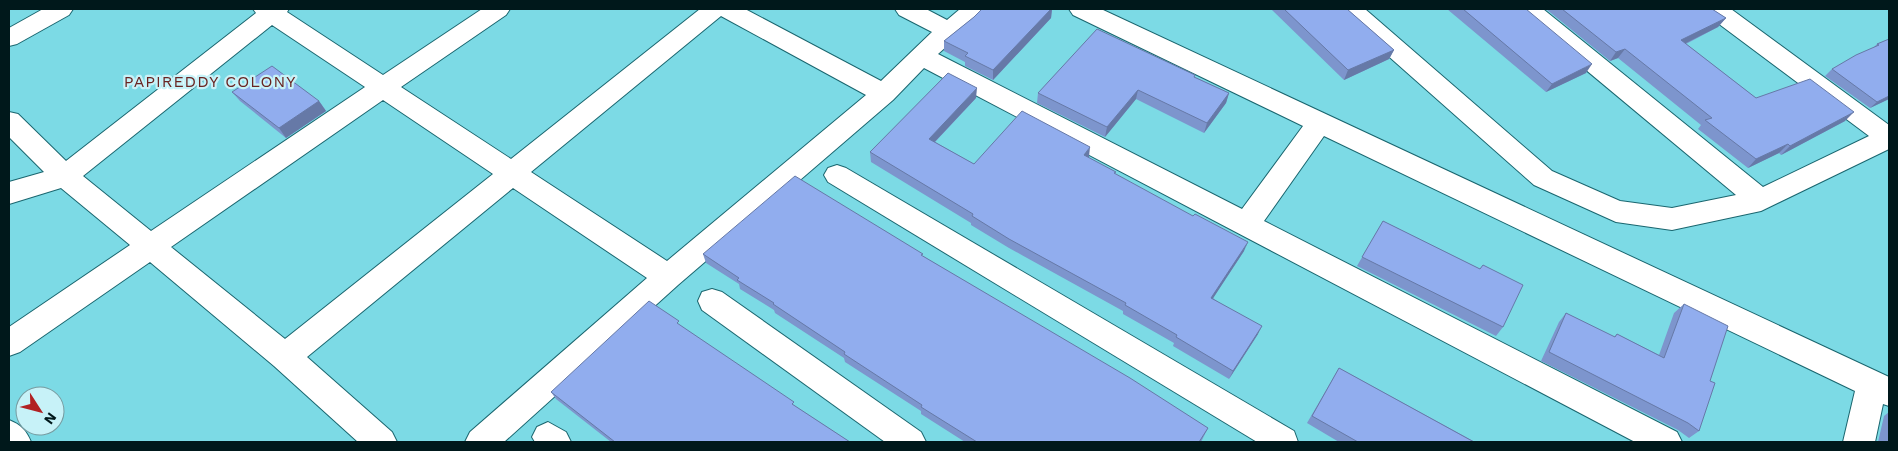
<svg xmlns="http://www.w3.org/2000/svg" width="1898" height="451" font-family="'Work Sans',sans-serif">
<rect width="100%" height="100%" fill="#7cdae5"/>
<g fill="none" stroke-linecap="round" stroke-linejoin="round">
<!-- street casing -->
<g stroke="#1a666f" stroke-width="2">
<g id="street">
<polygon points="43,9 73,9 69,15 17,44 9,46 9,28"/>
<path d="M253,9h36l-2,3 96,63 99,-66h28l-4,6 -105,72 110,72 189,-150h45l136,72 51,-49 -33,-17 -4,-6h31l21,11 13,-11h26l-4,6 -44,39 304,155 61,-83 -230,-111 -4,-6h32l788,368v29l-6,-2 -8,38h-32l12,-51 -531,-255 -60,85 413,211 5,10h-47l-711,-374 -31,32 -215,185 -174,157h-39l5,-10 177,-154 -134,-90 -206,169 85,75 5,10h-39l-84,-76 -124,-104 -130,90 -11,4v-29l121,-82 -69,-57 -52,16v-22l35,-10 -35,-35v-25l9,2 48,47 190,-148zM721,16l145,79 -199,166 -136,-89zM272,25l93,62 -214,144 -68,-55zM383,100l110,74 -208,165 -114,-92z"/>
<polygon points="1338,9 1365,9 1552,171 1620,201 1672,208 1736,195 1520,15 1516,9 1543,9 1763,187 1869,136 1707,15 1703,9 1731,9 1889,125 1889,149 1761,211 1672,230 1616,222 1534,185 1342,15"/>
<polygon points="837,165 846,168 1294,431 1298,442 1257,442 828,182 824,175 828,168"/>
<polygon points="712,289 722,292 921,432 926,442 885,442 702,310 698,301 702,292"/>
<path d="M9,420c12,5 17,10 22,22h-22z"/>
<polygon points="548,422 566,432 571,442 535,442 532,437 537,427"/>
</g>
</g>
<!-- street -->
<use href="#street" fill="#fff" fill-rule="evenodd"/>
</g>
<!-- wall -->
<g fill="#7d95cd">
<polygon points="982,9 1052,9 1051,18 993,80 965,66 965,62 944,51 944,41 974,17"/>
<polygon points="1271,9 1347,9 1394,50 1389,59 1344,80"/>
<polygon points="1447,9 1526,9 1586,73 1546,92"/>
<polygon points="1546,9 1712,9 1726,18 1718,27 1686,44 1756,98 1845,121 1781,155 1779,153 1748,168 1698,129 1701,125 1618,58 1610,61"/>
<polygon points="1889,39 1889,99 1870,108 1825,76 1832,69 1873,48 1877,44"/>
<polygon points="1195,77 1229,93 1226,103 1204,133 1136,99 1105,137 1037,103 1038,93"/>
<polygon points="232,92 319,101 326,111 286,138 240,101"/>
<polygon points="976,98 935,142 974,164 1089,157 1088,157 1115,174 1244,251 1213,298 1258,334 1229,379 1173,346 1174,343 1123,314 1123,311 1009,248 971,225 971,223 871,162 870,152"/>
<polygon points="1383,221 1480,269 1483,265 1503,327 1496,336 1357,266"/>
<polygon points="703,254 923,256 1208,428 1201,442 965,442 921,414 921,411 845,362 844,358 775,313 774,310 740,289 739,284 706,263"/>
<polygon points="1684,304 1710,381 1699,431 1689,438 1678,430 1541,361 1559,322 1566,313 1614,337 1617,334 1659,355 1674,313"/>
<polygon points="681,326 795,406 850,442 611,442 556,399 551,392"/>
<polygon points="1339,368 1475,442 1339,442 1307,423"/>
<polygon points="1889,412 1889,442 1878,442 1884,416"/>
</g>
<!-- shaded-wall -->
<g fill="#6679a7">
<polygon points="1051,9 1052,9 1051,18 993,80 993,70"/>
<polygon points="1726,18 1718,27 1674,49 1681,40"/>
<polygon points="1625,49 1618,58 1610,61 1616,52"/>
<polygon points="1394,50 1389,59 1344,80 1348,70"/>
<polygon points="1592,64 1586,73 1546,92 1552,84"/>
<polygon points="977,88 976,98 929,148 929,139"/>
<polygon points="1138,90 1136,99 1105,137 1107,127"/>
<polygon points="1229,93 1226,103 1204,133 1207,123"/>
<polygon points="1889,96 1889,99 1870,108 1877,102"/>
<polygon points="319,101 326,111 286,138 279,128"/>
<polygon points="1854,112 1845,121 1781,155 1790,146"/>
<polygon points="1788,144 1779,153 1748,168 1756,159"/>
<polygon points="1090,147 1089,157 1082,165 1084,155"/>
<polygon points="1248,242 1244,251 1208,306 1211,298"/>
<polygon points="1262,326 1258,334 1229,379 1233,371"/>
</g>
<!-- building -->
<g fill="#91adee" stroke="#6679a7">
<polygon points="982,9 1051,9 993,70 965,56 968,53 944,41 974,17"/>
<polygon points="1284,9 1347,9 1394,50 1348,70"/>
<polygon points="1463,9 1526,9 1592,64 1552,84"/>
<polygon points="1562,9 1712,9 1726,18 1681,40 1756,98 1810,79 1854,112 1790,146 1788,144 1756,159 1705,120 1712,118 1625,49 1616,52"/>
<polygon points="1097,29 1195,75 1194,77 1229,93 1207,123 1138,90 1107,127 1038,93"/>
<polygon points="1889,39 1889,96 1877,102 1832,69 1856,55 1879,45 1877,44"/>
<polygon points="272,66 319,101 279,128 232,92"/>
<polygon points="948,73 977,88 929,139 974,164 1022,111 1090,147 1084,155 1116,172 1114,173 1193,216 1195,214 1248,242 1211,298 1262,326 1233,371 1176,337 1177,335 1125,305 1126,303 1009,239 972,216 973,214 870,152"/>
<polygon points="795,176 923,254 921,255 1130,378 1208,428 1199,442 977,442 921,407 922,405 844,354 845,352 773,304 774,303 737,280 739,278 703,254"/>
<polygon points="1383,221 1480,269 1483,265 1523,285 1503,327 1362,257"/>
<polygon points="649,301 679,321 677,323 794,402 792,404 850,442 615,442 551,392"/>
<polygon points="1684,304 1728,326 1710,381 1715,383 1699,431 1688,423 1549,352 1566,313 1615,337 1617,334 1664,358"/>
<polygon points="1339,368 1474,442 1475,442 1358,442 1312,416"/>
</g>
<g text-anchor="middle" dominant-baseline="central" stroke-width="4.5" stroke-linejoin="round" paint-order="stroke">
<!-- neighbourhood labels -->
<g font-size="16" letter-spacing="1" fill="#692421" stroke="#c7f2f8">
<text x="210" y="81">PAPIREDDY COLONY</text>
</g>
</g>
<!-- border -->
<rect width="1898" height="451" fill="none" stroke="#00181b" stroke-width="20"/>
<!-- north arrow -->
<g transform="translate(40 411) rotate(126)"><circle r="24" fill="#c7f2f8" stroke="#779ba0"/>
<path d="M0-4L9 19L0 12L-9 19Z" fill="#b12123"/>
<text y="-8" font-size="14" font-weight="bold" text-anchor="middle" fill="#00181b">N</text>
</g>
</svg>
